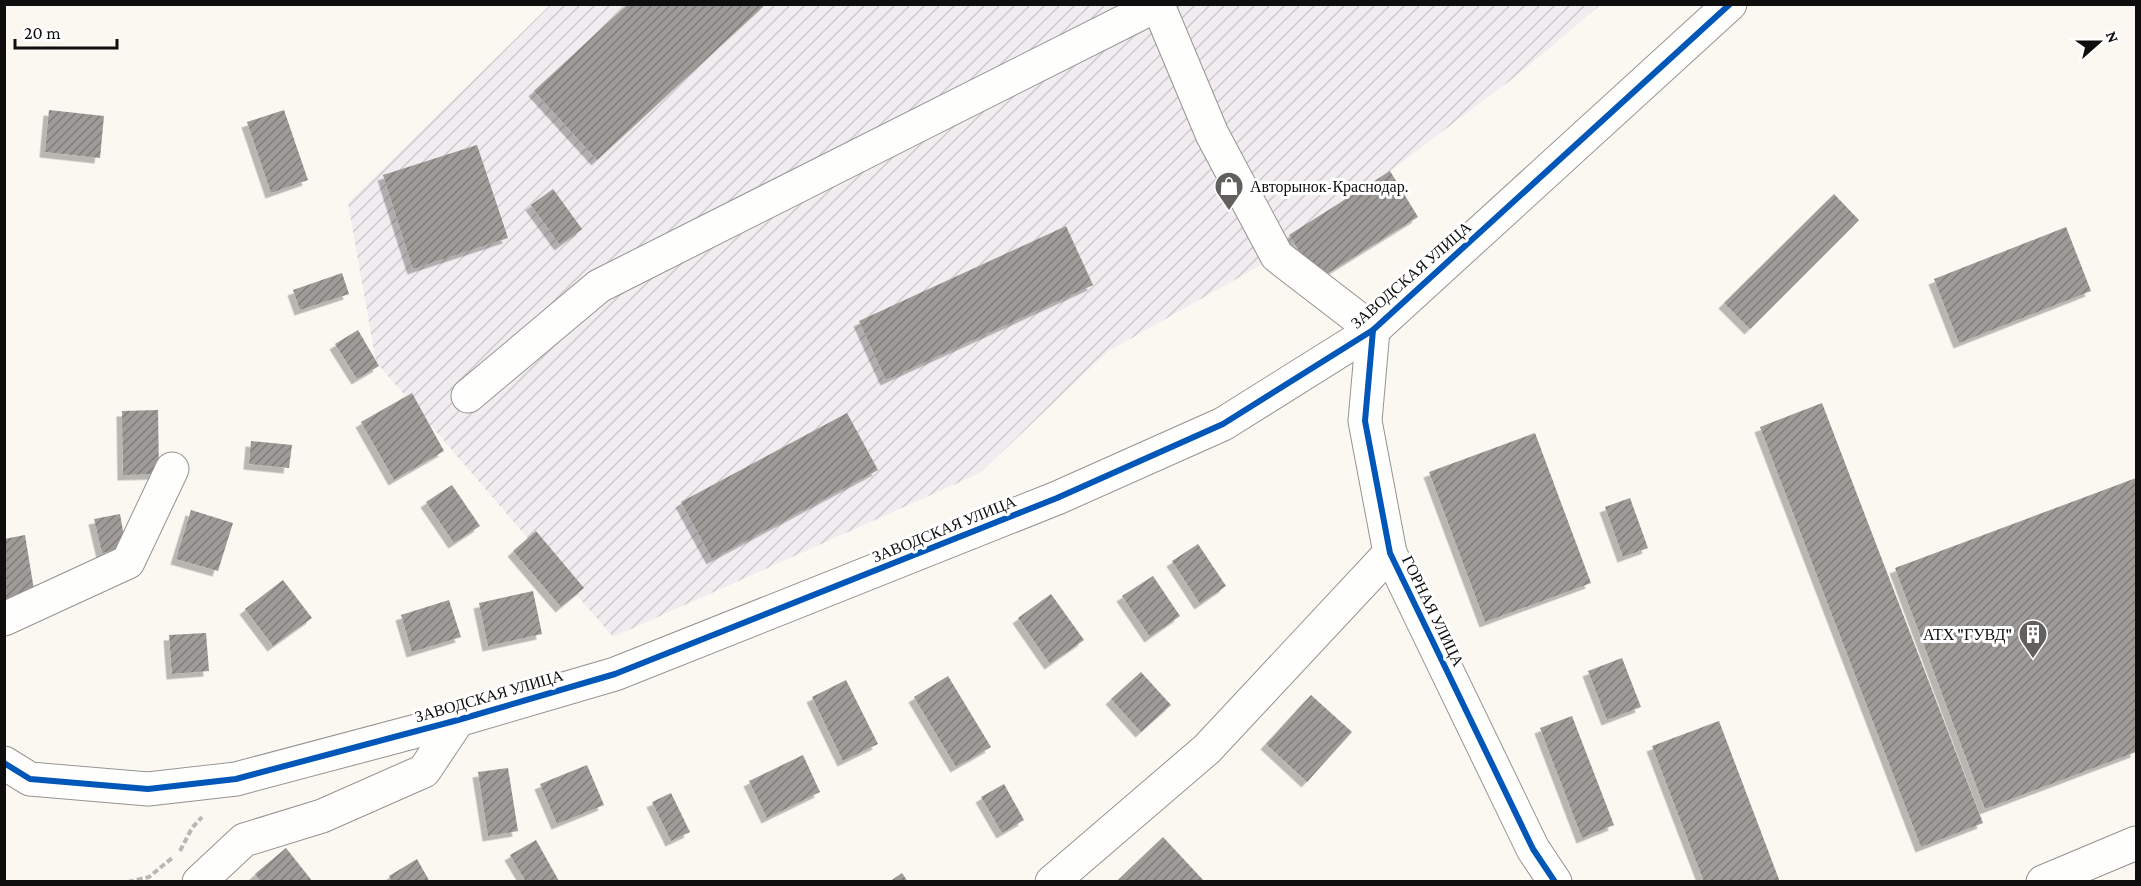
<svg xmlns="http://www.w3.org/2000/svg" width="2141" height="886" font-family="'Crimson Pro',serif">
<defs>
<pattern id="industrial-furrows" width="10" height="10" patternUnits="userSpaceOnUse" patternTransform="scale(1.5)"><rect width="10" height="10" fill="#f1ecef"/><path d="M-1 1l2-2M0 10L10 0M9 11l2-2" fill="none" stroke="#cdc9cc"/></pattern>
<pattern id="building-hatch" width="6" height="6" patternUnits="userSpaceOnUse" patternTransform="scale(1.5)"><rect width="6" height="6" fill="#9e9b98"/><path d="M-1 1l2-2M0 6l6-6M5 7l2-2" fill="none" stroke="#7f7d7a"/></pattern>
<filter id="shadow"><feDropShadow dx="-5.5" dy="5.5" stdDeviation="0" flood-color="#0004"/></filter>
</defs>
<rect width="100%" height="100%" fill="#fbf8f2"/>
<!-- industrial -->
<polygon fill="url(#industrial-furrows)" points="550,5 1600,5 1520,73 1277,256 1107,352 980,473 613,637 376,362 348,203"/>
<!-- building -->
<g fill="url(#building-hatch)" filter="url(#shadow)">
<polygon points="628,4 766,4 597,160 534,91"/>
<polygon points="49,110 104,116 100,158 45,152"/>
<polygon points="284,110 308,180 271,193 247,122"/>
<polygon points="477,145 508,238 413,269 383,175"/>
<polygon points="1390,171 1418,217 1317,280 1289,235"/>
<polygon points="553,189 582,229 560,245 531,205"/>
<polygon points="1834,194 1859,220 1750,329 1724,303"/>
<polygon points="1066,226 1093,285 886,380 859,321"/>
<polygon points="2066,227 2091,291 1959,343 1934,279"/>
<polygon points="342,273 349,294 300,310 293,290"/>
<polygon points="358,330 379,366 357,379 335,344"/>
<polygon points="412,393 444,451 394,480 361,422"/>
<polygon points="1822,403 1983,823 1921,847 1760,427"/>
<polygon points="158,410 159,474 123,475 122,411"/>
<polygon points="847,413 878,470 712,559 681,502"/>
<polygon points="1535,433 1591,583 1485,622 1429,472"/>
<polygon points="251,441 292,445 289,468 249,464"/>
<polygon points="2136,478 2136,752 1985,809 1895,568"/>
<polygon points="452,485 480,526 454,543 426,502"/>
<polygon points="1630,498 1648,548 1623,557 1605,507"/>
<polygon points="191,510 233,523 218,571 176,559"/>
<polygon points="120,514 126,548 102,553 94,519"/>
<polygon points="536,531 584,588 561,607 513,551"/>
<polygon points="25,535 35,596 4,601 4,539"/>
<polygon points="1198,544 1226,586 1200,604 1172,561"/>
<polygon points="1153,576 1180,616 1150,637 1122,596"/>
<polygon points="283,580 312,618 273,646 245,609"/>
<polygon points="533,591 542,634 488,646 479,603"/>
<polygon points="1051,594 1084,640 1050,664 1018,618"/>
<polygon points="449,600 461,637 412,652 401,615"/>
<polygon points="206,633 209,671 172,674 169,635"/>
<polygon points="1622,658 1641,707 1607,720 1588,671"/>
<polygon points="1141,672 1171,705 1141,732 1111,699"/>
<polygon points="948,676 991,747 956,767 914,697"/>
<polygon points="846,680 878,744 843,761 812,697"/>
<polygon points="1311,695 1352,732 1307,782 1266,744"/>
<polygon points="1572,716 1614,825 1582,838 1540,728"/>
<polygon points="1719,721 1780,882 1704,882 1652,746"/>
<polygon points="803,755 820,792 767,818 749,781"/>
<polygon points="587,765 604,805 557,824 540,784"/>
<polygon points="508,768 518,831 488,836 478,772"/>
<polygon points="1004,784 1024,820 1002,833 981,797"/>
<polygon points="671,793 690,832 671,841 652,802"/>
<polygon points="1163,837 1205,882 1116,882"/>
<polygon points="536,840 559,881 558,882 526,882 510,855"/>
<polygon points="286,848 313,882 261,882 255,874"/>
<polygon points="417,859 430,882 392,882 389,876"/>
<polygon points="902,873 908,882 889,882"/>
</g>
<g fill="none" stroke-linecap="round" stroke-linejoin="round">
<!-- minor casing -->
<g stroke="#959391" stroke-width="35">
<g id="minor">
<polyline points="1158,5 1212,134 1277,256 1373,330 1365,421 1390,553 1533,849 1555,882"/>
<polyline points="468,396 599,286 1159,4"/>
<polyline points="4,619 128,562 172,469"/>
<polyline points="4,763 30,779 148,789 236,779 458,720 615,674 1057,498 1223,424 1373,330 1730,4"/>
<polyline points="199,882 244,840 322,816 424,771 458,720"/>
<polyline points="1052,882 1207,749 1390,553"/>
<polyline points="2043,882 2136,843"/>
</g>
</g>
<!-- path -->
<g stroke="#b8b7b6" stroke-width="4" stroke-dasharray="6 3" stroke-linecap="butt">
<polyline points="180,851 192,828 202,817"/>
<polyline points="128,882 149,877 172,858"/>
</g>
<!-- minor -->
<use href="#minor" stroke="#fefefd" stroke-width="33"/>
<!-- cycleway casing -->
<g stroke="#fff" stroke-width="10">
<g id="cycleway">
<polyline points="1373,330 1365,421 1390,553 1533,849 1555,882"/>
<polyline points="4,763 30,779 148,789 236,779 458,720 615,674 1057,498 1223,424 1373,330 1730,4"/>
</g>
</g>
<!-- cycleway -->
<use href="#cycleway" stroke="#0057b8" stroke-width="6"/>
</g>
<!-- icons -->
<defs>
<g id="shop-pin" transform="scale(1.5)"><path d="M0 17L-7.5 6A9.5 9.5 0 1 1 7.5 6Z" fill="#61605e" stroke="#fff"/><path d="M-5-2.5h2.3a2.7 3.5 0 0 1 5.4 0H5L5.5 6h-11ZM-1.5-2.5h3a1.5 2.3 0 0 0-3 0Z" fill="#fff"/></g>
<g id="building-pin" transform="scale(1.5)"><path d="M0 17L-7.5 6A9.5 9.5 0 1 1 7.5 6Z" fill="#61605e" stroke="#fff"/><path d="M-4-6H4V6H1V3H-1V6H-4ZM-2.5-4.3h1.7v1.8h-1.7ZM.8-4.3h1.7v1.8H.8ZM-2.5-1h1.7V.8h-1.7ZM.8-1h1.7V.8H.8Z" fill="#fff"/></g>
</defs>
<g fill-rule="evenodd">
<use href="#shop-pin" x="1229" y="186"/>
<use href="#building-pin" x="2033" y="634"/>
</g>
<g text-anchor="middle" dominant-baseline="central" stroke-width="6" stroke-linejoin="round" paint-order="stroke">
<!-- poi labels -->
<g font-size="16" fill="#0e0e0e" stroke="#fff" text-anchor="start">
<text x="1250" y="186">Авторынок-Краснодар.</text>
<text x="2012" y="634" text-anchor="end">АТХ "ГУВД"</text>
</g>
<!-- street labels -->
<g font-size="16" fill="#0e0e0e" stroke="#fff">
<text transform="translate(1411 275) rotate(-41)">ЗАВОДСКАЯ УЛИЦА</text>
<text transform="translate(944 529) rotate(-22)">ЗАВОДСКАЯ УЛИЦА</text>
<text transform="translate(1433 611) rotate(64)">ГОРНАЯ УЛИЦА</text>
<text transform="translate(489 696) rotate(-16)">ЗАВОДСКАЯ УЛИЦА</text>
</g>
</g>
<!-- border -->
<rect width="2141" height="886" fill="none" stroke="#0e0e0e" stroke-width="12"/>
<!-- north arrow -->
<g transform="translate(2099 42) rotate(69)" stroke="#ffffff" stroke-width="4.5" paint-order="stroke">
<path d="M0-4.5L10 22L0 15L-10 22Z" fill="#0e0e0e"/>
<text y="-9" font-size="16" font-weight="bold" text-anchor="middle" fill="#0e0e0e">N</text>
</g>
<!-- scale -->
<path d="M15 39v9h102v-9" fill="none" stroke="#0e0e0e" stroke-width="3"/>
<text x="24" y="39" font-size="18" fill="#0e0e0e" stroke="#ffffff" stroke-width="4.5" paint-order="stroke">20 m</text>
</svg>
